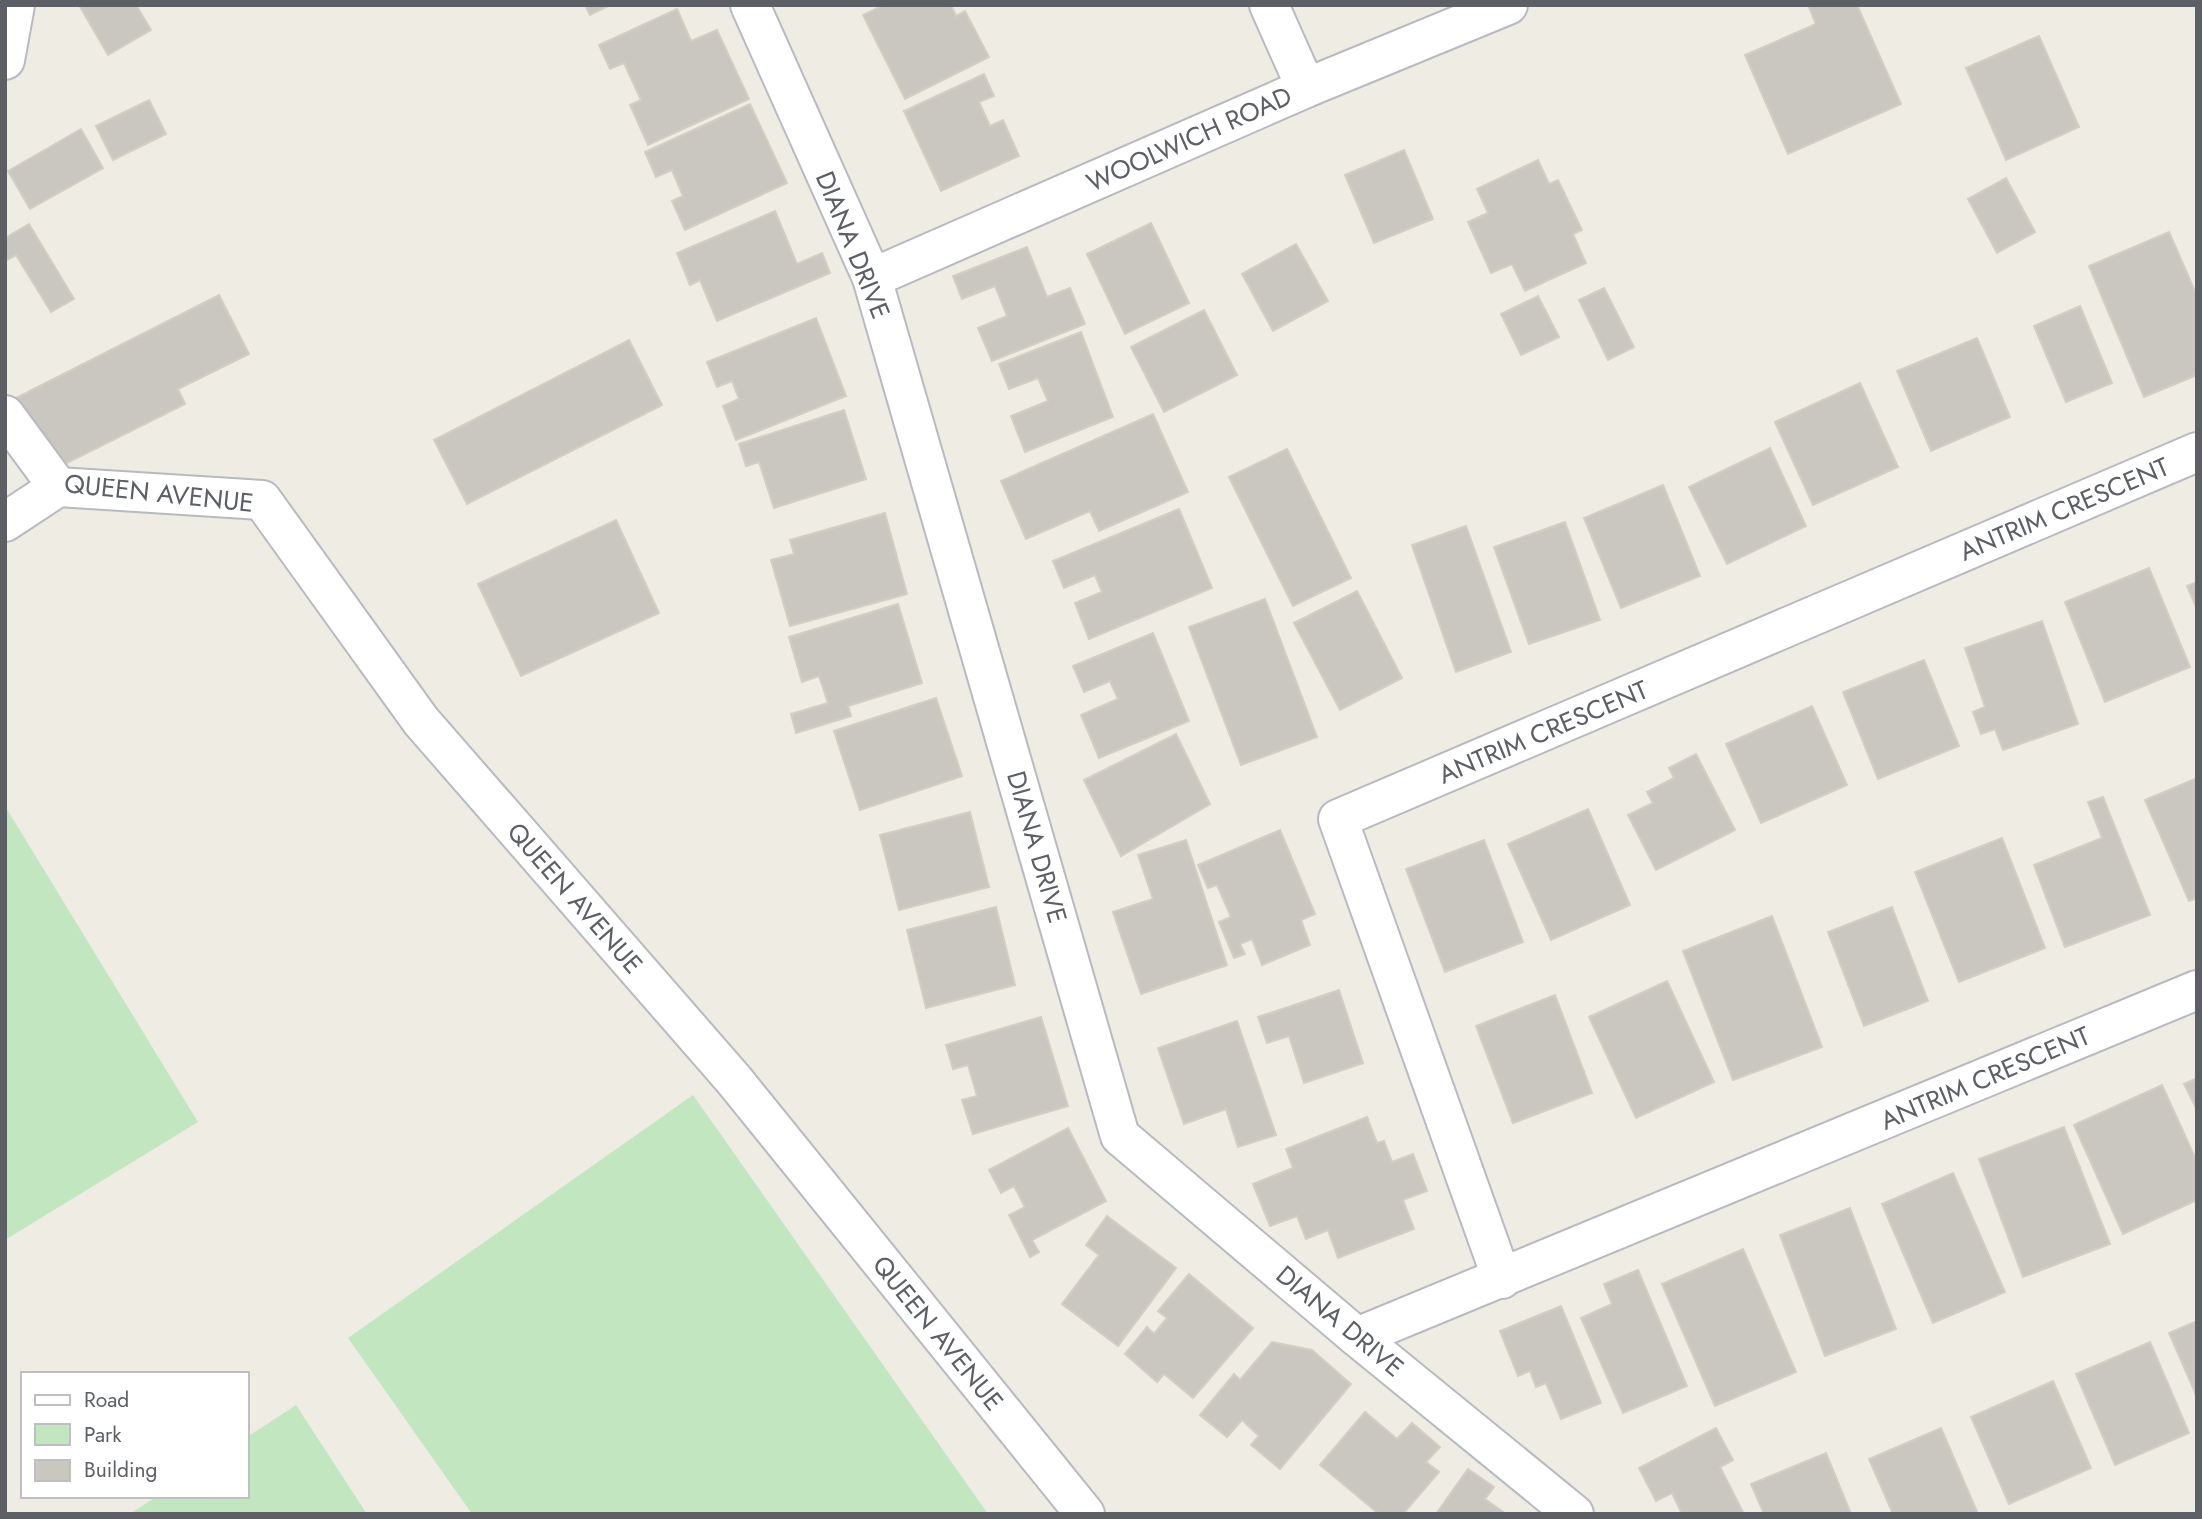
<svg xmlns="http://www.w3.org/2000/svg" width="2202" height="1519" font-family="Jost,sans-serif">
<rect width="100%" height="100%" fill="#efece4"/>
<!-- green -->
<g fill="#c2e7c0">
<polygon points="5,806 198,1122 5,1240"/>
<polygon points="693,1095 988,1514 472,1514 348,1338"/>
<polygon points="296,1405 367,1514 130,1514 157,1496 247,1496 247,1437"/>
</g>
<!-- building -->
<g fill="#cac7c1" stroke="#d4cec2" stroke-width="2">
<polygon points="79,5 136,5 151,30 108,55"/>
<polygon points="585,5 610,5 590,15"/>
<polygon points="884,5 951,5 956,16 965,11 989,57 905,99 863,15"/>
<polygon points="1808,5 1857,5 1901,104 1788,154 1745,55 1816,24"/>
<polygon points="677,9 691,41 717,30 749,99 648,145 630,105 641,100 624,63 610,69 599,45"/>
<polygon points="2039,36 2079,127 2006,160 1966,68"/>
<polygon points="984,74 994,96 979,102 990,126 1003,120 1019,156 941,191 904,111"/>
<polygon points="149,100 166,134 113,160 96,126"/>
<polygon points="750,104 787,183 685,230 672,201 683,196 672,170 656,177 645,152"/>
<polygon points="81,129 103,168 30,209 8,171"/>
<polygon points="1404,150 1433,219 1374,243 1345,175"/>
<polygon points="1538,160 1549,184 1558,180 1582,230 1573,234 1586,263 1525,291 1512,264 1491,273 1468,222 1488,213 1477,189"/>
<polygon points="2006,178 2035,232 1997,253 1968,199"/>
<polygon points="775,211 797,264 822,253 830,273 717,321 700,280 690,285 677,253"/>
<polygon points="1151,223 1189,303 1125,334 1087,254"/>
<polygon points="29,224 74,299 51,312 16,255 5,261 5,238"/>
<polygon points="2169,232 2197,296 2197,375 2144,397 2089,266"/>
<polygon points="1296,244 1328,301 1273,331 1242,274"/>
<polygon points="1027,247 1047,297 1070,288 1085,324 992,361 978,328 1007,316 995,286 962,299 953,276"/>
<polygon points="1604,288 1634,347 1608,360 1579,300"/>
<polygon points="219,295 249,354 178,389 185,404 51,471 14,399"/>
<polygon points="1538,296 1559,337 1521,355 1501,314"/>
<polygon points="2080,306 2112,383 2066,402 2034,326"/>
<polygon points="1204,310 1237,375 1164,412 1131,347"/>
<polygon points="816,318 846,396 736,440 723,406 739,399 732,381 717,387 707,362"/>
<polygon points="1081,332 1113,417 1025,452 1011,416 1048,401 1038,378 1009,389 999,364"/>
<polygon points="1977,338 2010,417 1931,451 1897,371"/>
<polygon points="629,340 662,405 467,504 434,440"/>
<polygon points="1860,383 1898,467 1813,505 1775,422"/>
<polygon points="844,410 866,479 774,508 759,462 746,466 739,444"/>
<polygon points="1153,414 1188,492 1099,531 1090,511 1026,539 1001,481"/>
<polygon points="1770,448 1806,526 1727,564 1689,487"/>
<polygon points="1287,449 1351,578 1293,606 1229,477"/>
<polygon points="1663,485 1700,576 1621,608 1584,518"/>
<polygon points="1179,509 1212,588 1089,639 1075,603 1102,592 1095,575 1064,588 1053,561"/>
<polygon points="885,513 907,594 790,626 771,560 794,554 790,540"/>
<polygon points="616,520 659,613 521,676 478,584"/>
<polygon points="1565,522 1600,620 1529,644 1494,547"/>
<polygon points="1466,526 1511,652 1456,672 1412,545"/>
<polygon points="2149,568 2190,667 2105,702 2065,602"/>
<polygon points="2197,582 2197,609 2187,586"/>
<polygon points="1357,591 1402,678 1340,710 1294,623"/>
<polygon points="1265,599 1317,737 1241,765 1189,627"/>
<polygon points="898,604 922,683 848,706 851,716 796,733 791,714 828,703 819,676 802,682 789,637"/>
<polygon points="2042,621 2078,724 2003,750 1995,729 1981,734 1973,712 1985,707 1965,648"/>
<polygon points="1153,633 1189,721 1099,758 1081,715 1118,699 1110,681 1084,692 1073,666"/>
<polygon points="1924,660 1959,746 1878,779 1843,692"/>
<polygon points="936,698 962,776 860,810 834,731"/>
<polygon points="1812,706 1847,785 1761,823 1726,744"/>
<polygon points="1176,734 1210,804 1121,856 1084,780"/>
<polygon points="1696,754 1735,830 1656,870 1628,815 1653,803 1647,792 1674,778 1669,768"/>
<polygon points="2197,778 2197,898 2189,901 2145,800"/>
<polygon points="2103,797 2150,915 2065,947 2034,865 2102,838 2088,802"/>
<polygon points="1588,809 1630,905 1551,940 1508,844"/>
<polygon points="970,812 989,887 899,910 880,835"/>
<polygon points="1280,830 1315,914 1301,920 1310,945 1262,965 1252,939 1240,944 1245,954 1234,958 1219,922 1231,917 1217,885 1208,888 1198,865"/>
<polygon points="2002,838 2045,948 1959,982 1915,872"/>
<polygon points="1186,840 1227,965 1141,994 1113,912 1153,899 1138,855"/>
<polygon points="1484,840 1523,942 1445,972 1406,869"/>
<polygon points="996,907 1015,985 926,1008 907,930"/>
<polygon points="1892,907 1928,1001 1864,1026 1828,932"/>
<polygon points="1772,916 1822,1047 1733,1080 1683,951"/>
<polygon points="1667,981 1714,1082 1636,1118 1589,1017"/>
<polygon points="1339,990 1363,1063 1304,1083 1289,1036 1267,1043 1258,1017"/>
<polygon points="1555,995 1592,1093 1513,1123 1476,1026"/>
<polygon points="1041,1017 1068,1106 973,1134 962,1100 977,1096 968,1065 953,1069 946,1045"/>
<polygon points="1237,1021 1276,1135 1238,1147 1226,1109 1184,1124 1158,1048"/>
<polygon points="2197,1078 2197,1110 2184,1084"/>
<polygon points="2162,1085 2197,1162 2197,1200 2123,1234 2074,1125"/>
<polygon points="1367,1117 1377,1143 1384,1141 1392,1162 1413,1154 1427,1191 1403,1200 1414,1229 1338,1258 1328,1230 1306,1239 1297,1216 1270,1226 1253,1184 1293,1168 1286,1149"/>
<polygon points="2064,1127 2110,1244 2023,1277 1979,1159"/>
<polygon points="1068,1128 1106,1201 1032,1240 1039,1252 1030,1257 1009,1215 1025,1207 1014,1186 1001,1193 989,1170"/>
<polygon points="1953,1173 2005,1292 1933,1323 1882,1204"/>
<polygon points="1850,1208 1896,1329 1825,1356 1780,1235"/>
<polygon points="1107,1216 1176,1268 1118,1346 1062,1304 1099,1255 1086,1245"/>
<polygon points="1743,1249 1796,1372 1715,1406 1662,1284"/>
<polygon points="1638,1270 1687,1386 1623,1413 1581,1318 1612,1304 1604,1284"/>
<polygon points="1189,1274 1253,1328 1193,1398 1164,1374 1157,1382 1125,1354 1147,1327 1154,1334 1167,1318 1158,1311"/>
<polygon points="1561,1306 1601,1403 1561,1419 1546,1383 1536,1387 1530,1371 1518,1376 1500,1331"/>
<polygon points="2197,1321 2197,1397 2169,1333"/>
<polygon points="1272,1342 1312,1350 1351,1384 1280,1469 1251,1445 1259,1436 1242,1420 1227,1437 1200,1415 1234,1374 1240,1380"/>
<polygon points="2150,1342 2189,1433 2115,1465 2076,1374"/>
<polygon points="2053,1381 2091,1468 2009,1504 1971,1417"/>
<polygon points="1365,1412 1397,1439 1412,1423 1440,1447 1426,1462 1439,1472 1403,1514 1379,1514 1320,1465"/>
<polygon points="1716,1428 1733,1460 1720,1467 1744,1514 1682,1514 1672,1493 1656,1501 1639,1468"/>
<polygon points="1941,1428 1978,1514 1893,1514 1869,1459"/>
<polygon points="1826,1453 1851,1514 1764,1514 1751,1484"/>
<polygon points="1468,1469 1494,1487 1485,1499 1506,1514 1436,1514"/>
</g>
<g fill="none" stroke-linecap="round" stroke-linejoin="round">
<!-- minor casing -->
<g stroke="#b7babe" stroke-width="42">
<g id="minor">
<polyline points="750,5 872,278 1120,1136 1357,1337 1574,1514"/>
<polyline points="1269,5 1306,88"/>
<polyline points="5,60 15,5"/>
<polyline points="872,278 1306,88 1508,5"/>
<polyline points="5,415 58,487"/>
<polyline points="58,487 262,500 421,721 734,1080 1085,1514"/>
<polyline points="5,522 58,487"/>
<polyline points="1502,1279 1338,819 2197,452"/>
<polyline points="1357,1337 2197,990"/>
</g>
</g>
<!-- minor -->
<use href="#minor" stroke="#fff" stroke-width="38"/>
</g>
<g text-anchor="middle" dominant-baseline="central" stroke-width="5" stroke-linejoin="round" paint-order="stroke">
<!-- street labels -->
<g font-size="26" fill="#5c6065" stroke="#fff">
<text transform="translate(1189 139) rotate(-24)">WOOLWICH ROAD</text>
<text transform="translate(853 245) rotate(68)">DIANA DRIVE</text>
<text transform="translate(159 493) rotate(6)">QUEEN AVENUE</text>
<text transform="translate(2064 509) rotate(-23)">ANTRIM CRESCENT</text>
<text transform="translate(1543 732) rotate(-23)">ANTRIM CRESCENT</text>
<text transform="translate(1037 847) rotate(74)">DIANA DRIVE</text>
<text transform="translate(575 898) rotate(49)">QUEEN AVENUE</text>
<text transform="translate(1985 1078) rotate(-23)">ANTRIM CRESCENT</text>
<text transform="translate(1340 1321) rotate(40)">DIANA DRIVE</text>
<text transform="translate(938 1333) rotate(51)">QUEEN AVENUE</text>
</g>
</g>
<!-- border -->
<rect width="2202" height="1519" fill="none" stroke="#5c6065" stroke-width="14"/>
<!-- legend -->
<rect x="21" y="1372" width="228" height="126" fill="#ffffff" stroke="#bebfc1" stroke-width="2"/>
<rect x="35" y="1395" width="35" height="10" fill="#ffffff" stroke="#bebfc1" stroke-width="2"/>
<text x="84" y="1407" font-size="21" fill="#5c6065">Road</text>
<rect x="35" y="1424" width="35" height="21" fill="#c2e7c0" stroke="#bebfc1" stroke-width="2"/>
<text x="84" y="1442" font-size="21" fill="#5c6065">Park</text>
<rect x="35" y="1460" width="35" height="21" fill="#cac7c1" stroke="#bebfc1" stroke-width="2"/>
<text x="84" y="1477" font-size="21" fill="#5c6065">Building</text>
</svg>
